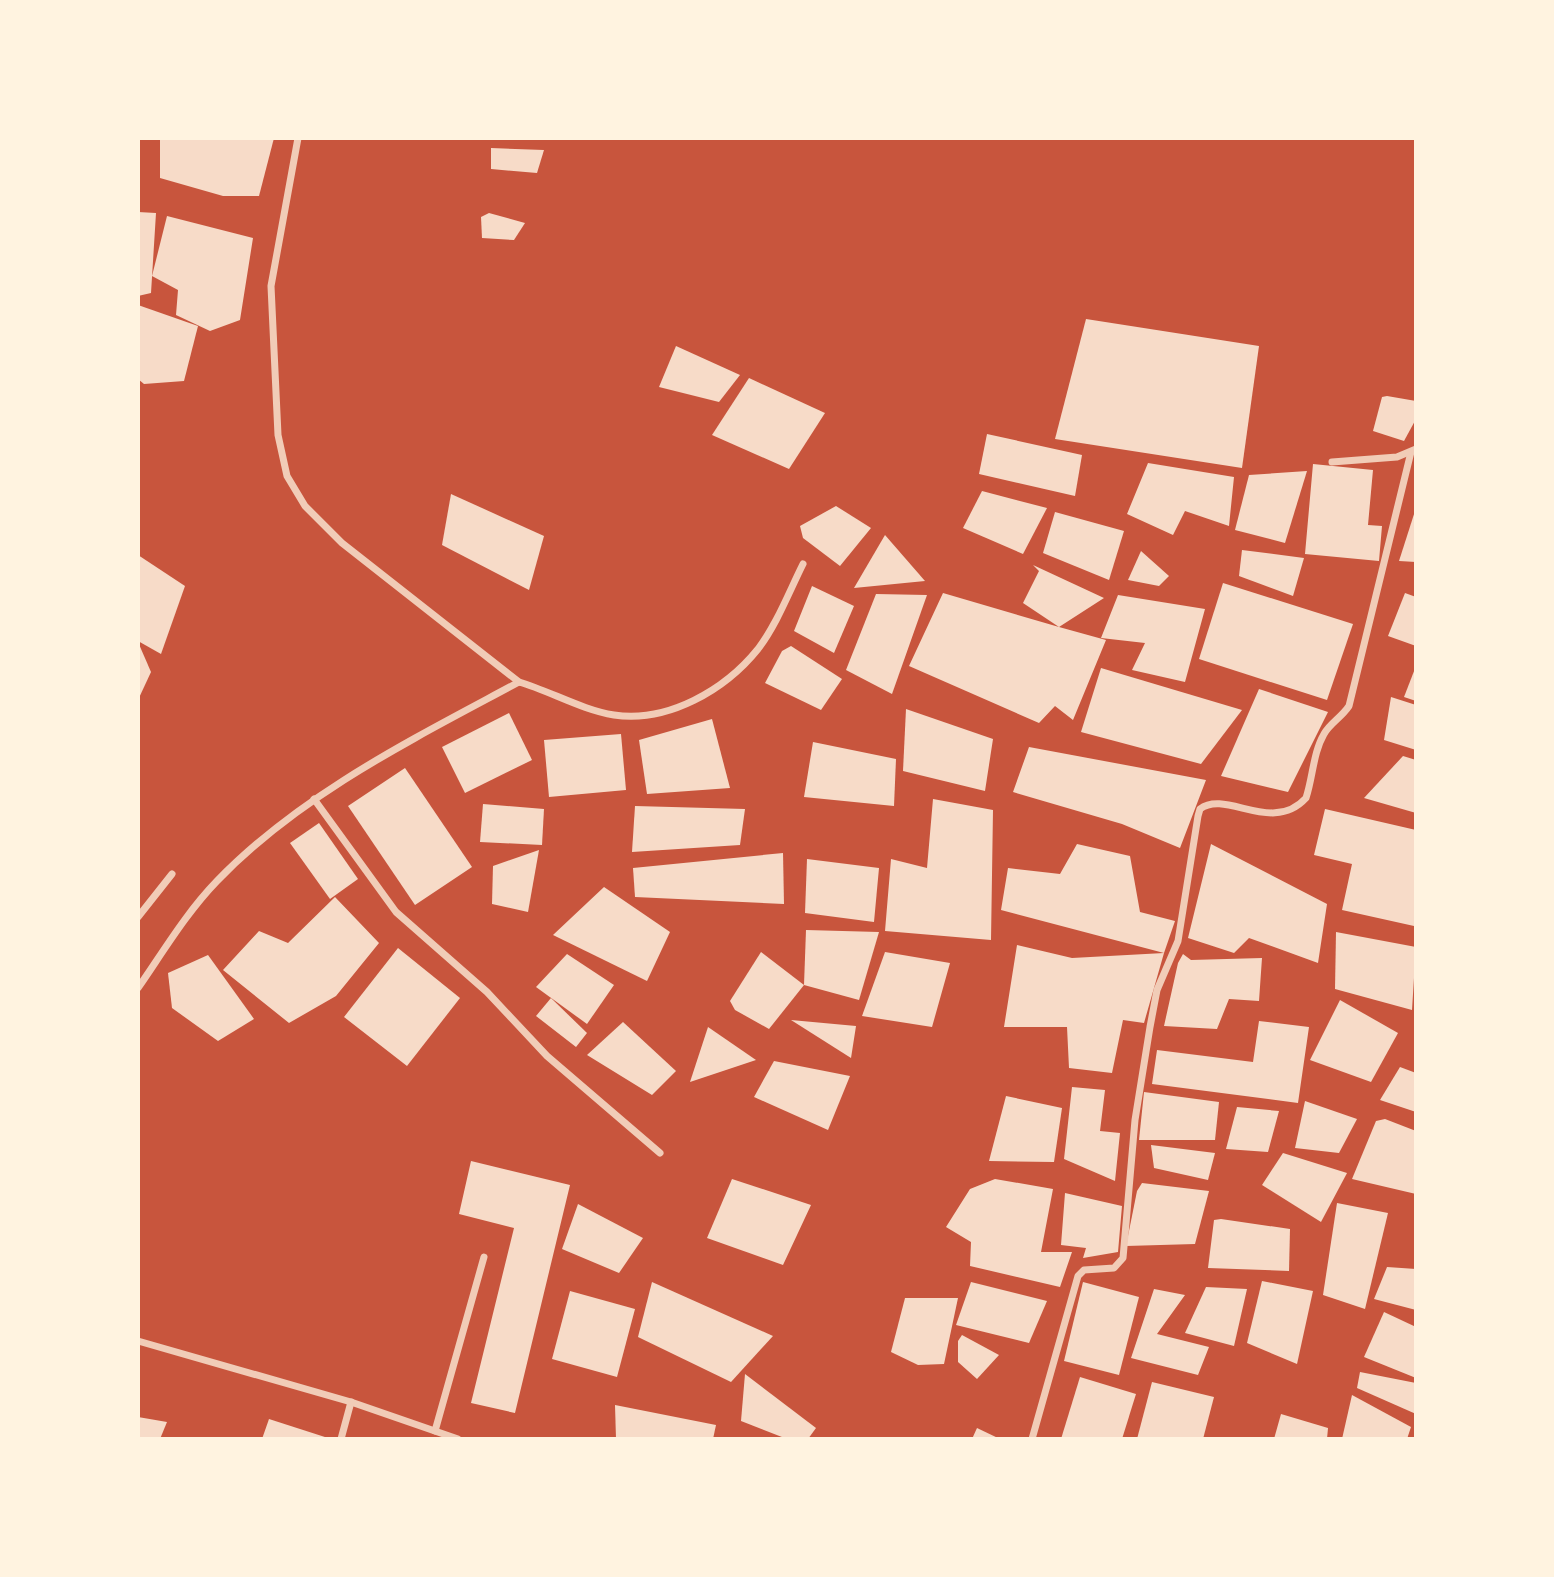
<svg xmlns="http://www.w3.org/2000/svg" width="1554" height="1577" font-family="'Times New Roman',serif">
<rect width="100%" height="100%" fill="#c8553d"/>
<!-- building -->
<g fill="#f7dbc8">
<polygon points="160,138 274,138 259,196 223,196 160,178"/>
<polygon points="491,148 544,150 537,173 491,169"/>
<polygon points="138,212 156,213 151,293 138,296"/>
<polygon points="489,213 525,223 514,240 482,238 481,217"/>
<polygon points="167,216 253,238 240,320 210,331 176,315 178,290 152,276"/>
<polygon points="138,305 198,326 184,381 144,384 138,379"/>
<polygon points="1086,319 1259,346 1242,468 1055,439"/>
<polygon points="676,346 740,375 719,402 659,387"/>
<polygon points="749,378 825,413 789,469 712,435"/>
<polygon points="1387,396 1416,401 1416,419 1404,441 1373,431 1382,397"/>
<polygon points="987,434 1082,455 1075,496 979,474"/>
<polygon points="1148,463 1234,477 1229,526 1185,511 1173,535 1127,514"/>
<polygon points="1313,464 1373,470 1368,525 1382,526 1379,561 1305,554"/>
<polygon points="1307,471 1285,543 1235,530 1249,475"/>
<polygon points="982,491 1047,508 1023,554 963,528"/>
<polygon points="451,494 544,536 529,590 442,545"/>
<polygon points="836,506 871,528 840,566 803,538 800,526"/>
<polygon points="1415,511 1416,562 1399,561"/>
<polygon points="1055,512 1124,531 1109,580 1043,553"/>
<polygon points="885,535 925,581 854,588"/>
<polygon points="1242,550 1304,558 1293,596 1239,576"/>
<polygon points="1141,551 1169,576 1159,586 1128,580"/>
<polygon points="138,555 185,586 161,654 138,641"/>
<polygon points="1033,565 1104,598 1059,627 1106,640 1073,720 1055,706 1039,723 909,666 943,593 1059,627 1023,603 1039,571"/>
<polygon points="1223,583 1353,624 1327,700 1199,659"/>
<polygon points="812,586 854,606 834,653 794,631"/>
<polygon points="1405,593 1416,597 1416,646 1388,636"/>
<polygon points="876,594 927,595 892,694 846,670"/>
<polygon points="1118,595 1205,609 1185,682 1132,670 1145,643 1101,638"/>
<polygon points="138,642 151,672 138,700"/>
<polygon points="791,646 842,679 821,710 765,683 782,651"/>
<polygon points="1416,666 1416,701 1404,697"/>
<polygon points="1101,668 1242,710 1201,764 1081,732"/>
<polygon points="1259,689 1328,712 1288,792 1221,776"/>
<polygon points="1391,697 1416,705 1416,750 1384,740"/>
<polygon points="906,709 993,739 985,791 903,771"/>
<polygon points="509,713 532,760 465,793 442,747"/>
<polygon points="712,719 730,788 647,794 639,740"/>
<polygon points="621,734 626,790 549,797 544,740"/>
<polygon points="813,742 896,759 894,806 804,797"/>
<polygon points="1029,747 1206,780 1180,848 1122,824 1013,792"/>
<polygon points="1403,756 1416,760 1416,813 1364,798"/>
<polygon points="405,768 472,867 415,905 348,806"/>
<polygon points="933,799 993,810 991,940 885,931 891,859 927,868"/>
<polygon points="483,804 544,809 542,845 480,842"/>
<polygon points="635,806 745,809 740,845 632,852"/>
<polygon points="1325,809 1416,830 1414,926 1342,910 1352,864 1314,855"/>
<polygon points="319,823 358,879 330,899 290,843"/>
<polygon points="1077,844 1130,856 1140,912 1175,921 1164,953 1001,910 1008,868 1060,874"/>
<polygon points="1211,844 1327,904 1318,963 1249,938 1234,953 1188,938"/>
<polygon points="539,850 528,912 492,904 493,866"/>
<polygon points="783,853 784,904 635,897 633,868"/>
<polygon points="807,859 879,868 874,922 805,913"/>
<polygon points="604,887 670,932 647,981 553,935"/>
<polygon points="335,897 379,943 336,996 289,1023 223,970 259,931 288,943"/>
<polygon points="806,930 879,932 859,1000 804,985"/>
<polygon points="1336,932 1416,947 1412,1010 1335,989"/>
<polygon points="1017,945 1072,958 1164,953 1144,1023 1123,1020 1112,1073 1069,1068 1067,1027 1004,1027"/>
<polygon points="398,948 460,998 407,1066 344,1017"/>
<polygon points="761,952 804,985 769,1029 735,1010 730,1001"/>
<polygon points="885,952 950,963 932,1027 862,1016"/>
<polygon points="567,954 614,985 587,1024 536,987"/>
<polygon points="1183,954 1191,960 1262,958 1259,1001 1229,999 1217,1029 1164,1026 1178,963"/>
<polygon points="208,955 254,1019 218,1041 172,1008 168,973"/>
<polygon points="551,998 587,1033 576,1047 536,1016"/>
<polygon points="1340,1000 1398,1033 1371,1082 1310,1060"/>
<polygon points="791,1020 856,1026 851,1058"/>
<polygon points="1259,1021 1309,1027 1298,1103 1152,1084 1157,1050 1253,1062"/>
<polygon points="623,1022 676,1071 652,1095 587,1055"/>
<polygon points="708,1027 756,1060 690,1082"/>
<polygon points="774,1061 850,1076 828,1130 754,1097"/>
<polygon points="1400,1067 1416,1073 1416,1112 1380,1100"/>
<polygon points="1072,1087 1105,1090 1100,1131 1120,1133 1115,1181 1064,1159"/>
<polygon points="1144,1092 1219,1102 1215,1140 1139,1140"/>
<polygon points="1006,1096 1062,1108 1054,1162 989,1161"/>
<polygon points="1305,1101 1357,1119 1339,1153 1295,1148"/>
<polygon points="1237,1107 1279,1111 1268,1152 1226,1149"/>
<polygon points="1385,1119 1416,1131 1416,1194 1352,1179 1376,1121"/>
<polygon points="1151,1145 1215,1153 1208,1180 1154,1168"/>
<polygon points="1283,1153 1347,1173 1321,1222 1262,1185"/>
<polygon points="471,1161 570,1185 515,1413 471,1403 514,1228 459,1214"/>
<polygon points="732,1179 811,1205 783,1265 707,1238"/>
<polygon points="995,1179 1053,1189 1041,1252 1072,1252 1060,1287 970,1266 971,1242 946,1227 970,1189"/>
<polygon points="1142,1183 1209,1191 1195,1244 1126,1246 1137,1191"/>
<polygon points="1065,1193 1122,1206 1118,1252 1083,1258 1086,1248 1061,1245"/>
<polygon points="1337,1203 1388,1213 1365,1309 1323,1295"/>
<polygon points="578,1204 643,1238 619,1273 562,1249"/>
<polygon points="1221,1219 1290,1229 1289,1271 1208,1268 1214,1220"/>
<polygon points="1387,1267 1416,1269 1416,1310 1374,1299"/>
<polygon points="1262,1281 1313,1291 1297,1364 1247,1343"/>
<polygon points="652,1282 773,1336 731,1382 638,1337"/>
<polygon points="971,1282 1047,1301 1029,1343 956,1325"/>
<polygon points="1083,1282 1139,1297 1119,1375 1064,1361"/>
<polygon points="1206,1287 1247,1289 1234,1346 1185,1333"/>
<polygon points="1154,1289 1185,1295 1157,1334 1209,1347 1198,1375 1131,1358"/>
<polygon points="570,1291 635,1309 617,1377 552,1359"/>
<polygon points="905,1298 958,1298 944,1364 918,1365 891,1352"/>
<polygon points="1384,1312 1416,1327 1416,1378 1364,1357"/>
<polygon points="962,1335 999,1355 977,1379 958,1362 958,1341"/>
<polygon points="1360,1372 1416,1383 1416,1414 1357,1388"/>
<polygon points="745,1374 816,1428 808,1439 787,1439 741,1421"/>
<polygon points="1080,1377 1136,1394 1122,1439 1061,1439"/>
<polygon points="1152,1382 1214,1397 1203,1439 1137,1439"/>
<polygon points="1352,1395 1411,1427 1407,1439 1342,1439"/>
<polygon points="615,1405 716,1425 713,1439 616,1439"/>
<polygon points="1281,1414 1328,1428 1327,1439 1274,1439"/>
<polygon points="138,1417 167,1422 160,1439 138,1439"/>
<polygon points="269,1419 328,1438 328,1439 262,1439"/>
<polygon points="977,1428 1000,1439 972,1439"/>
</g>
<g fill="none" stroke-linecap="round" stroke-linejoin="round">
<!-- minor -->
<g stroke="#f1ccb7" stroke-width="7">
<polyline points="298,138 271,286 278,435 287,476 305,506 342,543 519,682"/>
<polyline points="1332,462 1397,457 1416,449"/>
<polyline points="314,799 396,912 487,992 547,1056 660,1153"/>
<polyline points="138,917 172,874"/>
<path d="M138,988c25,-36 48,-75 79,-107 84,-87 196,-142 302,-199 31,9 63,28 95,33 54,8 111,-25 144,-66 19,-25 31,-57 45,-85"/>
<polyline points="138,1341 351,1402 458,1439"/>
<polyline points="435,1431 484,1257"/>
<polyline points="341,1439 351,1402"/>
<path d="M1032,1439l46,-163 6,-6 30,-2 9,-10 12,-138 15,-93 7,-37 21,-49 20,-125 2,-7c26,-20 72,26 106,-11 7,-21 7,-45 18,-64 6,-11 17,-16 25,-28l62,-254"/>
</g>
</g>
<!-- border -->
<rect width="1554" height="1577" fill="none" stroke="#fff3e0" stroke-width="280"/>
</svg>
